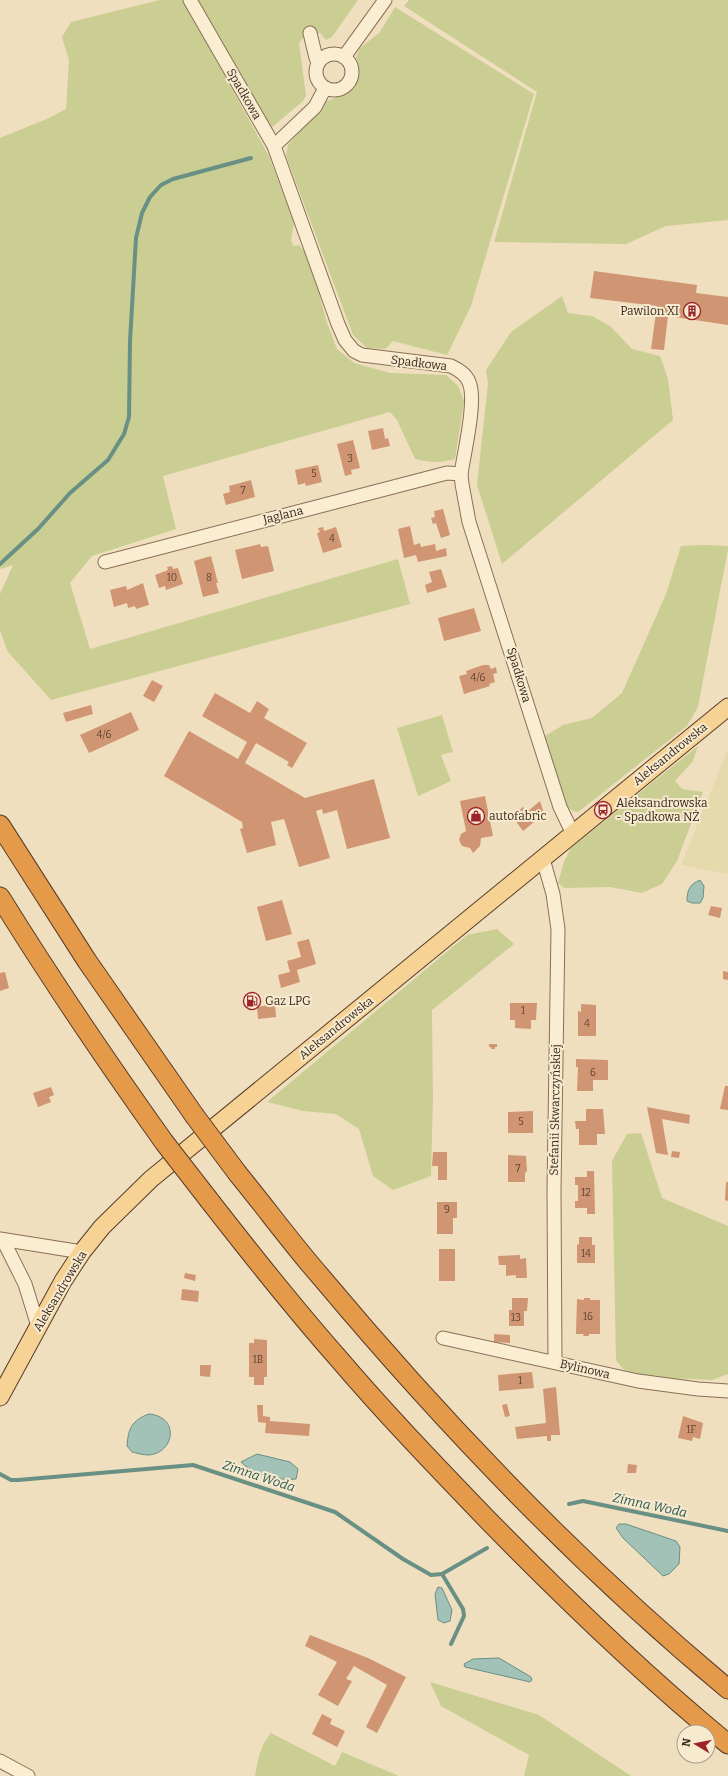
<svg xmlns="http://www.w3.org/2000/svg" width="728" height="1776" font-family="Bitter,serif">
<rect width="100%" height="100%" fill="#f0dfbf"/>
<!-- farmland -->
<polygon fill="#e6daac" points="728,749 728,874 681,865"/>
<!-- green -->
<g fill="#cace92">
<path d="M160,0h23l86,156 25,67 -3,17 2,6 6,-1 11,14 16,61 11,29 17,14 36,10 56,2 12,11 6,15 -9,58c-15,4 -25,4 -40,0l-18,-39 -7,-8 -227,64 13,53 -84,27 -22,27 20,66 308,-90 12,45 -359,96 -43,-48 -8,-21v-37l13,-29 -13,4v-431l49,-20 17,-9 3,-49 -7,-23 9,-15z"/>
<polygon points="197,0 358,0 332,37 326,40 320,33 305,36 299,43 306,96 303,101 271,128"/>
<polygon points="409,0 728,0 728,220 666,226 626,244 494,242 537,92 404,6"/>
<polygon points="395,7 534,94 471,306 447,355 393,341 385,349 367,348 353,335 286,156 288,145 325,102 348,92 354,86 359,70 356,58 360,48 380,32"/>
<polygon points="562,296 568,313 592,316 610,326 632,349 660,356 668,379 673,420 502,564 477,485 488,383 486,370 511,332"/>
<polygon points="705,545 728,546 728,549 698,707 687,726 578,812 573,811 565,805 542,738 563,725 592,718 622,693 666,594 681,546"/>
<polygon points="442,715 453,752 441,755 451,781 418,796 397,728"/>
<polygon points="698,746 693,761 675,781 682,789 703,792 677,861 662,884 642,893 610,887 564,888 558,883 564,862 571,848"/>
<polygon points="497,929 514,944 432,1010 433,1098 431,1176 393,1190 373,1176 359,1129 336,1114 303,1111 267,1102 467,935"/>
<polygon points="641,1133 662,1198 728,1226 728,1374 712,1380 647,1377 624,1370 616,1360 612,1161 627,1134"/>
<polygon points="430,1682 539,1715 631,1776 524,1776 529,1755 441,1706"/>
<path d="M271,1733l64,33 7,-14 57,24h-144c3,-17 5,-30 16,-43z"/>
</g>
<!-- water -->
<g fill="#a2c1b7" stroke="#699084">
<path d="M700,880l4,6 -1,12 -3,5h-8l-5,-2c0,-11 3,-17 13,-21z"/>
<path d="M149,1414c32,3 25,40 -1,41 -5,0 -11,-2 -16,-3l-5,-6c1,-17 5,-26 22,-32z"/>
<path d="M257,1454l33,8 8,7 -2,10c-18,2 -43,-4 -55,-17z"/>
<polygon points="619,1524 626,1524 676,1541 680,1547 679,1564 669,1574 663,1576 623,1538 616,1528"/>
<polygon points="438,1587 442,1588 452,1610 450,1621 444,1623 438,1620 435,1594"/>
<polygon points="499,1658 531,1677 532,1680 530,1682 465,1667 464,1664 473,1659"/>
</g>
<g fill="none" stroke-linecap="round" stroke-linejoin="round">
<!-- stream -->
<g stroke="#699084" stroke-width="4">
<polyline points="0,564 38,529 70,493 108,460 124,434 129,417 130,341 136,238 142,213 150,197 161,185 173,179 251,158"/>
<polyline points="0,1474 11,1480 18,1480 193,1465 335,1512 403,1559 431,1575 442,1574 487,1548"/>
<polyline points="569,1504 583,1501 728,1531"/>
<polyline points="442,1574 463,1609 464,1616 451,1644"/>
</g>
</g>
<!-- building -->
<g fill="#d09572">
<polygon points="594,271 697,285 696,293 728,297 728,325 668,316 664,350 651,349 657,306 590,298"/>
<polygon points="383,428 385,439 388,438 390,446 372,450 368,431"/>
<polygon points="353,440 360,468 351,470 352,474 345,476 337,444"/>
<polygon points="318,465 322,482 306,486 305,483 298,485 295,470"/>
<polygon points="251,480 255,497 226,505 223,494 230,492 229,486"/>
<polygon points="443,509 450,535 441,538 436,523 433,524 431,518 435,517 434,511"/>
<polygon points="410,526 414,545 420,543 421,547 435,544 436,551 446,548 447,556 418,562 416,555 404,558 398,529"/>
<polygon points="323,527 324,531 336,527 342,547 323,553 317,533 320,532 318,528"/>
<polygon points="260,544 261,547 268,546 274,571 242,579 235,550"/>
<polygon points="211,556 218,583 216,583 219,593 203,597 194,561"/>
<polygon points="172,566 173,569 178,568 183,584 166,590 165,586 159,588 155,575 168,570 167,567"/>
<polygon points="441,569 447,587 427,593 425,585 432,582 429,572"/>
<polygon points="143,583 149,605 136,609 135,606 128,608 127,603 114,607 110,590 126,586 127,590"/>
<polygon points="474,608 481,631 444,641 438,618"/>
<polygon points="483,665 489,665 491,669 496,667 497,673 493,674 495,682 489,684 490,686 464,694 459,676 467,674 466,671"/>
<polygon points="152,680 163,686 154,702 143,696"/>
<polygon points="215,693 250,713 257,701 269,709 264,718 307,743 292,768 287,765 289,762 256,743 245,763 305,798 374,779 390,838 347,849 337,810 323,814 322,809 316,811 330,858 299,867 284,819 271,822 276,845 247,853 240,829 243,828 242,822 164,776 189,731 238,759 247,742 202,716"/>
<polygon points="91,705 93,714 66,722 63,713"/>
<polygon points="131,712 139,730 89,753 80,735"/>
<polygon points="485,796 493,836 481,838 480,846 473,853 470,848 462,846 459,840 461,834 466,831 460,801"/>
<polygon points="540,801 544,814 523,831 512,816 523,807 527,812"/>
<polygon points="282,900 292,934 266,941 257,907"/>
<polygon points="711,906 722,908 720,918 708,915"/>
<polygon points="309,939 316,964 297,970 300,982 281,988 278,975 290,972 287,961 301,957 297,942"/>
<polygon points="723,971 728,972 728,980 723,979"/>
<polygon points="5,972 9,988 0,991 0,973"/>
<polygon points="510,1003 537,1003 536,1020 531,1020 531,1029 515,1028 515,1020 510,1020"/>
<polygon points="275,1004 276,1017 258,1019 257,1007"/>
<polygon points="581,1004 596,1005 596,1036 578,1036 578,1011 581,1012"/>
<polygon points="489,1044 497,1044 497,1047 495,1047 495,1049 491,1049 491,1047 489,1047"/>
<polygon points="576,1059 608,1060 608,1080 593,1080 593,1091 577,1091 578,1067 576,1067"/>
<polygon points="725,1086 728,1086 728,1110 720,1109"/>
<polygon points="51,1087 54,1095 49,1097 51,1102 38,1107 33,1093"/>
<polygon points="647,1107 690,1115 689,1124 662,1119 668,1155 656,1153"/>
<polygon points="586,1109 603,1109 605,1134 597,1134 597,1145 579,1145 579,1129 576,1129 575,1121 586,1121"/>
<polygon points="533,1111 533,1133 508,1133 508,1112"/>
<polygon points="672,1151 680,1152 679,1158 671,1157"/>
<polygon points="433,1152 447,1152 447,1180 438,1180 438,1166 432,1166"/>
<polygon points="508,1155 526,1156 527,1171 525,1173 525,1182 508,1182"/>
<polygon points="587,1171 594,1171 595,1214 587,1214 587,1208 575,1208 575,1201 578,1201 578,1185 575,1185 575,1177 587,1177"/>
<polygon points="726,1182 728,1182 728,1201 725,1200"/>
<polygon points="437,1202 457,1202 457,1218 453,1218 453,1234 437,1234"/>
<polygon points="579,1237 592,1237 592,1245 595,1245 595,1263 577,1263 577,1245 579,1244"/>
<rect x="439" y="1249" width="16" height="32"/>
<polygon points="520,1255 520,1259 526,1258 527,1278 516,1278 516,1275 506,1276 506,1265 499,1265 498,1256"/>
<polygon points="185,1273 196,1275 195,1281 184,1278"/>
<polygon points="182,1289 199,1291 198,1302 181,1300"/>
<polygon points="512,1298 528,1298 527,1311 524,1311 524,1326 509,1326 509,1310 512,1310"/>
<polygon points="584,1298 590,1298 590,1300 600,1300 600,1334 589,1334 589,1336 583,1336 584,1334 576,1334 577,1299 584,1300"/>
<polygon points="494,1334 510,1335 510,1343 494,1342"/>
<polygon points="254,1339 267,1340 267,1377 264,1377 264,1385 254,1385 254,1377 249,1377 249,1343 254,1343"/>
<polygon points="200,1365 211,1365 210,1377 200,1376"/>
<polygon points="532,1372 534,1388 499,1391 498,1375"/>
<polygon points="556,1387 560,1435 551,1435 551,1441 547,1441 547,1436 517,1439 515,1427 546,1423 543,1389"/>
<polygon points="507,1404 510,1416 505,1417 502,1405"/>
<polygon points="257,1405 263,1405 263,1416 270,1417 270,1421 310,1424 309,1436 265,1433 266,1423 258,1422"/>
<polygon points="683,1416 703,1423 700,1439 693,1437 692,1441 678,1438"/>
<polygon points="628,1464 637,1465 636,1473 627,1473"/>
<polygon points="310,1635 368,1658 406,1677 377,1733 366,1727 387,1685 354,1666 346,1679 352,1681 338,1706 318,1695 337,1662 305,1646"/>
<polygon points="322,1714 332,1719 330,1724 345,1731 337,1747 312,1734"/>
</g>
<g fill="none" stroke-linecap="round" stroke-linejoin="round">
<!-- minor casing -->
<g stroke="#896f56" stroke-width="15">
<g id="minor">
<path d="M190,0l84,146 64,178 7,16 9,11 8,4 89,11c8,4 15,8 18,16 8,18 -5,71 -8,92l1,10 7,38 91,285 13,27"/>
<polyline points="310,33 316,58 318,62"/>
<circle cx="334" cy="72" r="18"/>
<polyline points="344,57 385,0"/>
<polyline points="274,146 315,107 325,88"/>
<polyline points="105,562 447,473 461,474"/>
<polyline points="543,859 553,894 558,929 554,1191 555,1362"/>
<polyline points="0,1239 82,1252"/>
<polyline points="3,1240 25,1284 38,1326"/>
<polyline points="443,1338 638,1381 698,1389 728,1391"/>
<polyline points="0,1761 28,1776"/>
</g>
</g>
<!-- major casing -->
<g stroke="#573d2b" stroke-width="19">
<polyline id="major" points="0,1397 63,1281 82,1252 102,1227 151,1179 728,707"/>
</g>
<!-- highway casing -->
<g stroke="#573d2b" stroke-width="21">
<g id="highway">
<polyline points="0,825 87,961 194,1115"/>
<path d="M0,897c52,84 107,165 164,245"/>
<path d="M238,1174c28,34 54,70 83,103 124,148 259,289 407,412"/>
<path d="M209,1200c42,54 84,107 129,158 46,54 95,105 144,156 78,80 159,159 246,230"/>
</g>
</g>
<!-- minor -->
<use href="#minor" stroke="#faedd2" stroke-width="13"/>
<!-- major -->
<use href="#major" stroke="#f6d394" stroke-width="17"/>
<!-- highway -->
<use href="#highway" stroke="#e59a4a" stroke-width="19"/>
<!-- highway-bridge casing -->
<g stroke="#573d2b" stroke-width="21" stroke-linecap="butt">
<g id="highway-bridge">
<polyline points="194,1115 238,1174"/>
<polyline points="164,1142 209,1200"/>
</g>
</g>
<!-- highway-bridge -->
<use href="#highway-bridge" stroke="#e59a4a" stroke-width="19"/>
</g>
<!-- icons -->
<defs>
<g id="building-ring" transform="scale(0.9)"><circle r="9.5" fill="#f7eacf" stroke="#9b2329" stroke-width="1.5"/><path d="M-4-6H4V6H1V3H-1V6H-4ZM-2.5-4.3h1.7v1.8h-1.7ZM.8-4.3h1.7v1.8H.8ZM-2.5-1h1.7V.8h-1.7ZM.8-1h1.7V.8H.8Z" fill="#9b2329"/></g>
<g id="bus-ring" transform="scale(0.9)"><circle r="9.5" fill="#f7eacf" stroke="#9b2329" stroke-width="1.5"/><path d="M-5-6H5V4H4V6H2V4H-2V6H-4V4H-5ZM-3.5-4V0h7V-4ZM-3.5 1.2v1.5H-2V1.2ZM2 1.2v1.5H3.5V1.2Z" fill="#9b2329"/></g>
<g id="shop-ring" transform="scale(0.9)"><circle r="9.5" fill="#f7eacf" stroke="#9b2329" stroke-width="1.5"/><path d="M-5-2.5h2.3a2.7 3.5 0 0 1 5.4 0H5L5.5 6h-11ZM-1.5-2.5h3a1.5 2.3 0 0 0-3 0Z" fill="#9b2329"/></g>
<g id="fuel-ring" transform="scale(0.9)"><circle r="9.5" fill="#f7eacf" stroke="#9b2329" stroke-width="1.5"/><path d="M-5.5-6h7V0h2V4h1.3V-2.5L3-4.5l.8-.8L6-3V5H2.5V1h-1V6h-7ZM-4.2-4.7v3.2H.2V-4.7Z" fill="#9b2329"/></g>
</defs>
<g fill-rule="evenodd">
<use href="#building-ring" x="692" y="311"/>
<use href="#bus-ring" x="603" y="810"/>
<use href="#shop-ring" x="476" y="816"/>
<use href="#fuel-ring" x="252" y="1001"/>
</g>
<g text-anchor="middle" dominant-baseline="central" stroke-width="4" stroke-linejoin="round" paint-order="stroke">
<!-- number labels -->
<g font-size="10" fill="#5e4332">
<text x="350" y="459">3</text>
<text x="314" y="474">5</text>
<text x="243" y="491">7</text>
<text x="332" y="539">4</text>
<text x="172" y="578">10</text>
<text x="209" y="578">8</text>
<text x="478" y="678">4/6</text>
<text x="104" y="735">4/6</text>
<text x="523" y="1011">1</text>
<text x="587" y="1024">4</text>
<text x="593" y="1073">6</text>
<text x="521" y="1122">5</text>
<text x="518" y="1169">7</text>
<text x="586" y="1193">12</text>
<text x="447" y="1210">9</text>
<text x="586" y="1254">14</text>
<text x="588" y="1317">16</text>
<text x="516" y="1318">13</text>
<text x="258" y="1360">1B</text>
<text x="520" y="1381">1</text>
<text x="691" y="1430">1F</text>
</g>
<!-- street labels -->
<g font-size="12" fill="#38281c" stroke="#f7eacf">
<text transform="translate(244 94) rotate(60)">Spadkowa</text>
<text transform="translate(419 363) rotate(7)">Spadkowa</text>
<text transform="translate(283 515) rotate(-14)">Jaglana</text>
<text transform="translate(519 675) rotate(73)">Spadkowa</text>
<text transform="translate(670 754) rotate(-39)">Aleksandrowska</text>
<text transform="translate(336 1028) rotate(-39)">Aleksandrowska</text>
<text transform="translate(555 1110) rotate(-89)">Stefanii Skwarczyńskiej</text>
<text transform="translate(60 1291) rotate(-59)">Aleksandrowska</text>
<text transform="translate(585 1369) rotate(13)">Bylinowa</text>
</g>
<!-- poi labels -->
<g font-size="12" fill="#38281c" stroke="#f7eacf" text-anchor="start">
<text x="679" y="311" text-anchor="end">Pawilon XI</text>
<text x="616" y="803">Aleksandrowska<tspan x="616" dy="14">- Spadkowa NŻ</tspan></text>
<text x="489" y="816">autofabric</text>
<text x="265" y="1001">Gaz LPG</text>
</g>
<!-- water labels -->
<g font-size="13" font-style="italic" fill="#2a5954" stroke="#f7eacf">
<text transform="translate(259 1476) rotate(18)">Zimna Woda</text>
<text transform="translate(650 1505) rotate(12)">Zimna Woda</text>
</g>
</g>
<!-- north arrow -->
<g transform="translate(696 1744) rotate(280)"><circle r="19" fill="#f7eacf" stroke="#ab9c87"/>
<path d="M0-3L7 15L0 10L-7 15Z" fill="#9b2329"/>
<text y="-6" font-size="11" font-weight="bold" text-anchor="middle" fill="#38281c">N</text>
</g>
</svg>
